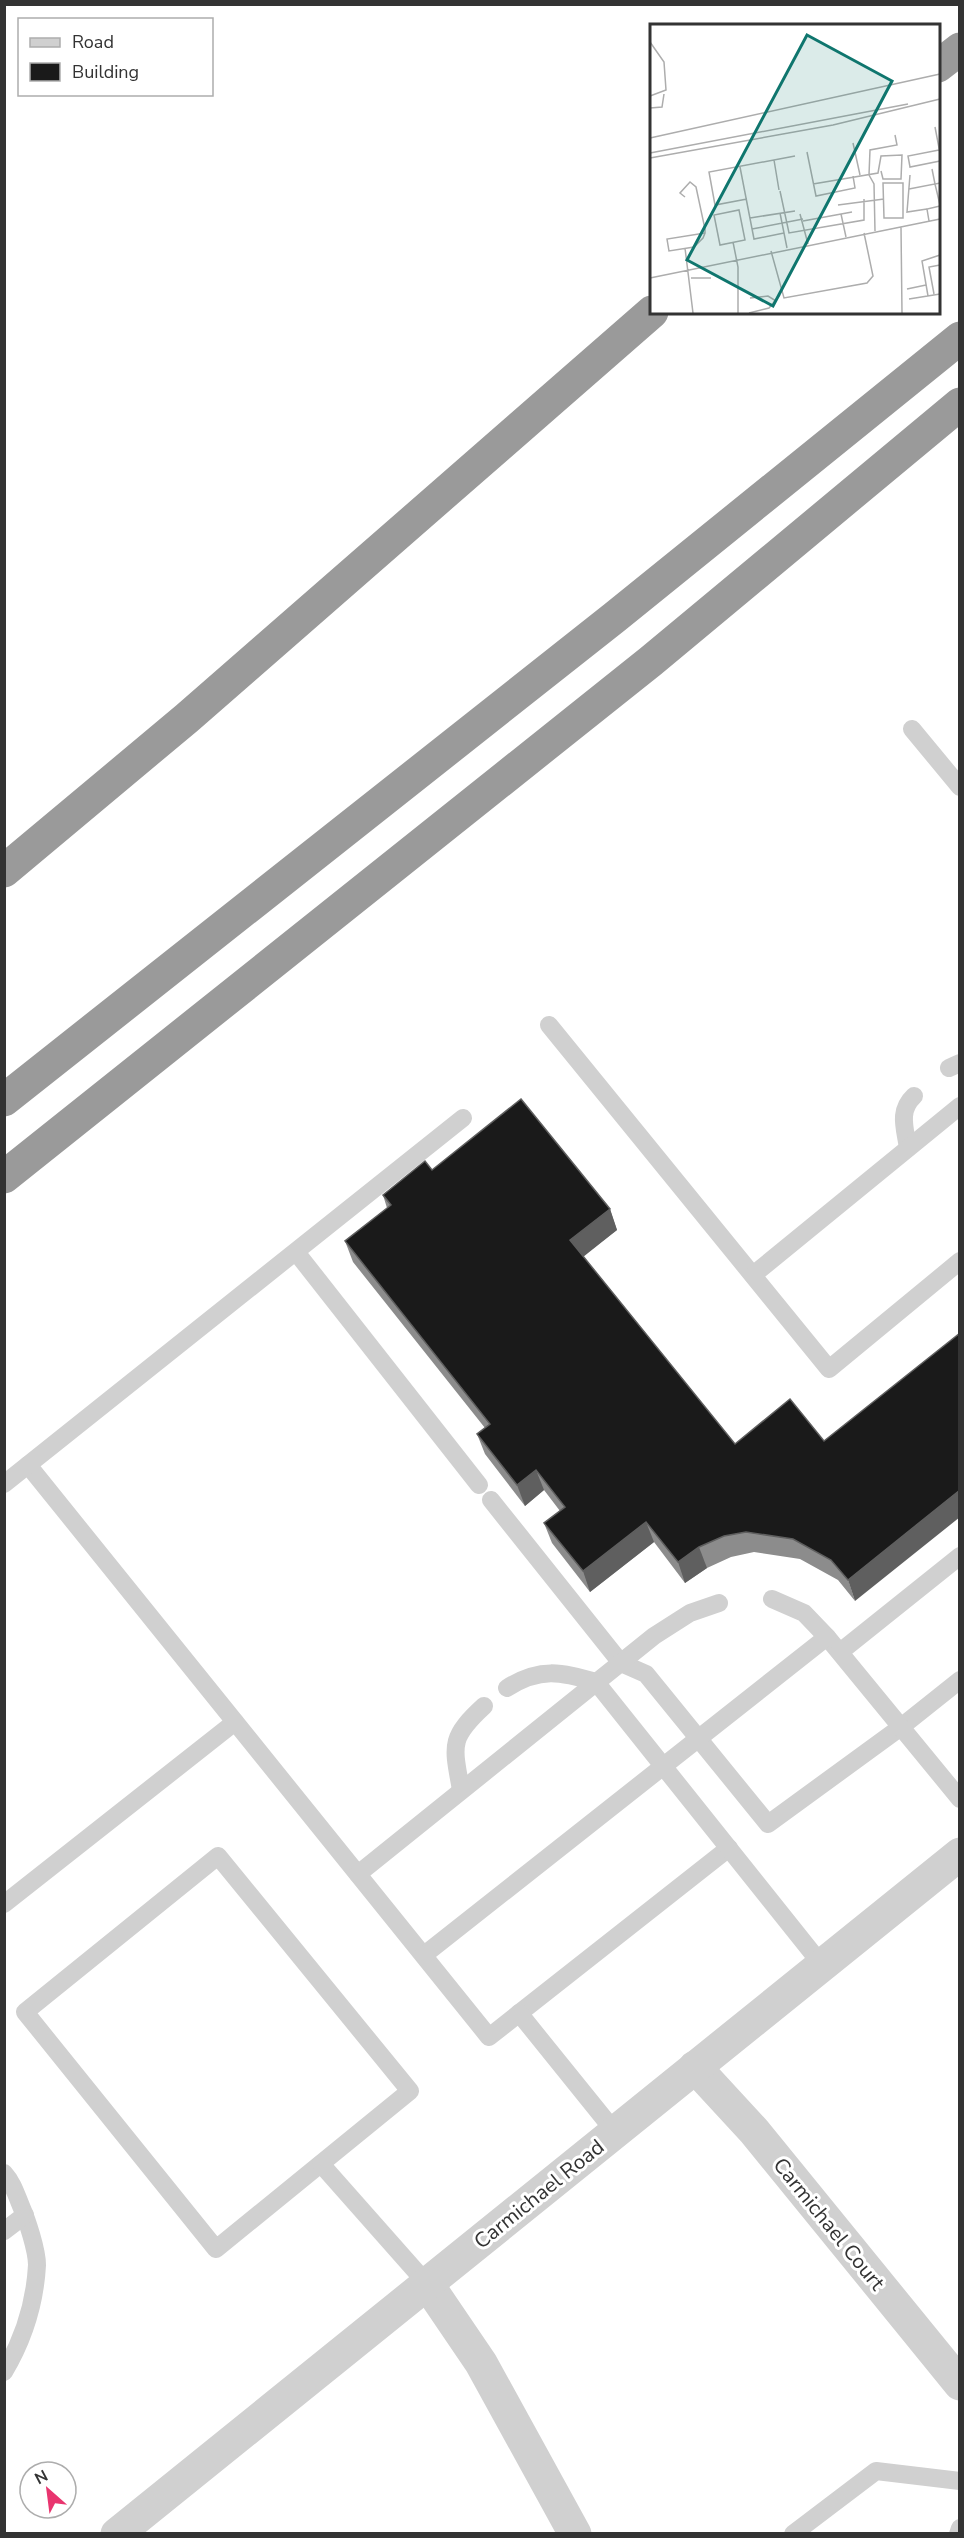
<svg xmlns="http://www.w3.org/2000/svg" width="964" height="2538" font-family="'Nunito Sans',sans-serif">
<rect width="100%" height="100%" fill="#fff"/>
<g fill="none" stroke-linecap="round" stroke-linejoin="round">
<!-- service -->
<g stroke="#d0d0d0" stroke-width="18">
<polyline points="912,729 960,787"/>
<polyline points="549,1025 829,1369 960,1261"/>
<polyline points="949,1068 960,1063"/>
<path d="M908,1148c-3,-20 -10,-37 6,-52"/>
<polyline points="296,1252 479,1485"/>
<polyline points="753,1275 960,1106"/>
<polyline points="28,1465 489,2037 729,1848"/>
<polyline points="4,1484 463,1118"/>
<polyline points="491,1500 621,1663 646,1674 768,1824 901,1727 960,1680"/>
<polyline points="772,1599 804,1613 827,1637 960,1799"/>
<polyline points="840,1652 960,1556"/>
<path d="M507,1688c33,-21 54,-16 89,-6l226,283"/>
<path d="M461,1790c-8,-45 -12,-52 23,-84"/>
<polygon points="218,1856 410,2091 216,2249 25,2012"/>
<polyline points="358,1874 654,1636 690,1613 719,1603"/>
<polyline points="4,1904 235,1722"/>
<polyline points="424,1955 827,1637"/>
<polyline points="519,2013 615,2132"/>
<polyline points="321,2164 428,2285"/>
<path d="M4,2173c9,10 12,21 17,33 6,14 16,44 16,59 -2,37 -14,75 -33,107"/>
<polyline points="4,2231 25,2215"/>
<polyline points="793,2534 876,2471 960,2481"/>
<polyline points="958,2534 960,2528"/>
</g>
<!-- minor -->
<g stroke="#d0d0d0" stroke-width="33">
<polyline points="695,2067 754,2131 960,2384"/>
<polyline points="428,2285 481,2363 575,2534"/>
</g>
<!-- tertiary -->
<polyline stroke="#d0d0d0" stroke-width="33" points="117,2534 960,1854"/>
<!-- motorway -->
<g stroke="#9a9a9a" stroke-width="33">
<polyline points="938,66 960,49"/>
<polyline points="4,871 187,718 652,312"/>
<polyline points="4,1100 615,617 960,338"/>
<polyline points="4,1177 651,661 960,404"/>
</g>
</g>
<!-- wall -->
<polygon fill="#8c8c8c" points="432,1170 610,1209 617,1230 583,1256 735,1444 790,1399 855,1601 838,1580 800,1559 754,1552 731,1557 707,1568 685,1583 654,1542 590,1592 552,1543 544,1523 560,1511 544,1490 525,1506 485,1454 477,1434 485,1428 353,1262 345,1241 387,1208 383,1195"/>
<!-- shaded-wall -->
<g fill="#5f5f5f">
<polygon points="610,1209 617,1230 578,1261 570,1240"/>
<polygon points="536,1470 544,1490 525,1506 517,1485"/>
<polygon points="960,1490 960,1517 855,1601 848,1580"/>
<polygon points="646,1522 654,1542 590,1592 583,1571"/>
<polygon points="699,1547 707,1568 685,1583 678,1562"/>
</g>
<!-- building -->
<polygon fill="#1a1a1a" stroke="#5f5f5f" stroke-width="1.5" points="521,1099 610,1209 570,1240 735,1444 790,1399 824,1441 960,1333 960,1490 848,1580 831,1560 793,1539 746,1532 724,1536 699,1547 678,1562 646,1522 583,1571 544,1523 565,1507 536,1470 517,1485 477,1434 490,1424 345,1241 391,1205 383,1195 425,1161 432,1170"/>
<g text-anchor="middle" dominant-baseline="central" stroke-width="6" stroke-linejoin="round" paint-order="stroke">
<!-- street labels -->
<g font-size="21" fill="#333" stroke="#fff">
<text transform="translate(539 2194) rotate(-39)">Carmichael Road</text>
<text transform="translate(829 2224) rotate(51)">Carmichael Court</text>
</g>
</g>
<!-- overview -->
<g transform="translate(650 24)">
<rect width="290" height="290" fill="#fff"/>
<path fill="none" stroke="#adadad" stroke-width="1.5" d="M0,18l14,20 2,28 -16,6M0,84l12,-1 2,-13M285,103l5,26M0,114l290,-64M203,119l7,32M289,126l-31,6 2,11 30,-6M157,128l9,44 39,-8 -2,-12M0,129l258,-49M0,134l183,-33 107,-26M124,136l5,30M90,143l14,72 30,-6M219,151l1,-25 27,-5 -2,-10M219,151l5,9 1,47M260,151l-3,37 20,-3M233,159h20v35h-19zM290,159l-5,1 5,21M163,160l65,-11 3,-17 21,-1 -1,24h-18l-2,-8M259,165l26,-5 -3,-15M130,167l9,42 75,-13v-21M35,173l-5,-4 10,-11 6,5 9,42v4l-2,5 -9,9 -25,4 -2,-12 38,-6M97,175l-32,6 -6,-33 86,-16M188,181l46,-6M89,186l6,30 -25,5 -6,-30zM130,189l7,35M150,190l8,30M191,190l5,23M100,194l45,-7M153,197l49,-9M279,197l-2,-12 13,-3M251,203l1,86M102,205l51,-10M83,218l5,25v46M35,224l8,65M121,227l13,47 83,-15 6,-7 -9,-43M0,254l290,-59M41,254h20M257,265l19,-4M284,270l-5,-27 11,-2M278,272l-6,-35 18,-6M100,274l18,-2 8,5M259,275l31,-5M99,289l20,-5 11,-13"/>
<path fill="#0f766e" fill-opacity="0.15" stroke="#0f766e" stroke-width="3" d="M157,11l85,46 -119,225 -86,-46z"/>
<rect width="290" height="290" fill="none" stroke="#333" stroke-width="3"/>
</g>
<!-- border -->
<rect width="964" height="2538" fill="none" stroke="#333333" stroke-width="12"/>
<!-- legend -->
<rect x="18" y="18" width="195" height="78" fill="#ffffff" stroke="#adadad" stroke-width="1.5"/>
<rect x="30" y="38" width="30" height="9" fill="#d0d0d0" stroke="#adadad" stroke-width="1.5"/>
<text x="72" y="48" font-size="18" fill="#333333">Road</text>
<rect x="30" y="63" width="30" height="18" fill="#1a1a1a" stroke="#adadad" stroke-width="1.5"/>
<text x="72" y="78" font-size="18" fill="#333333">Building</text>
<!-- north arrow -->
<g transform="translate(48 2490) rotate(332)"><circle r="28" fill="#ffffff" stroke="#adadad" stroke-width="1.5"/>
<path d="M0-4.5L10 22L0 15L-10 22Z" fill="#e9356f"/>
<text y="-9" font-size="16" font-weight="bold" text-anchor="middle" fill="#333333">N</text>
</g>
</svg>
